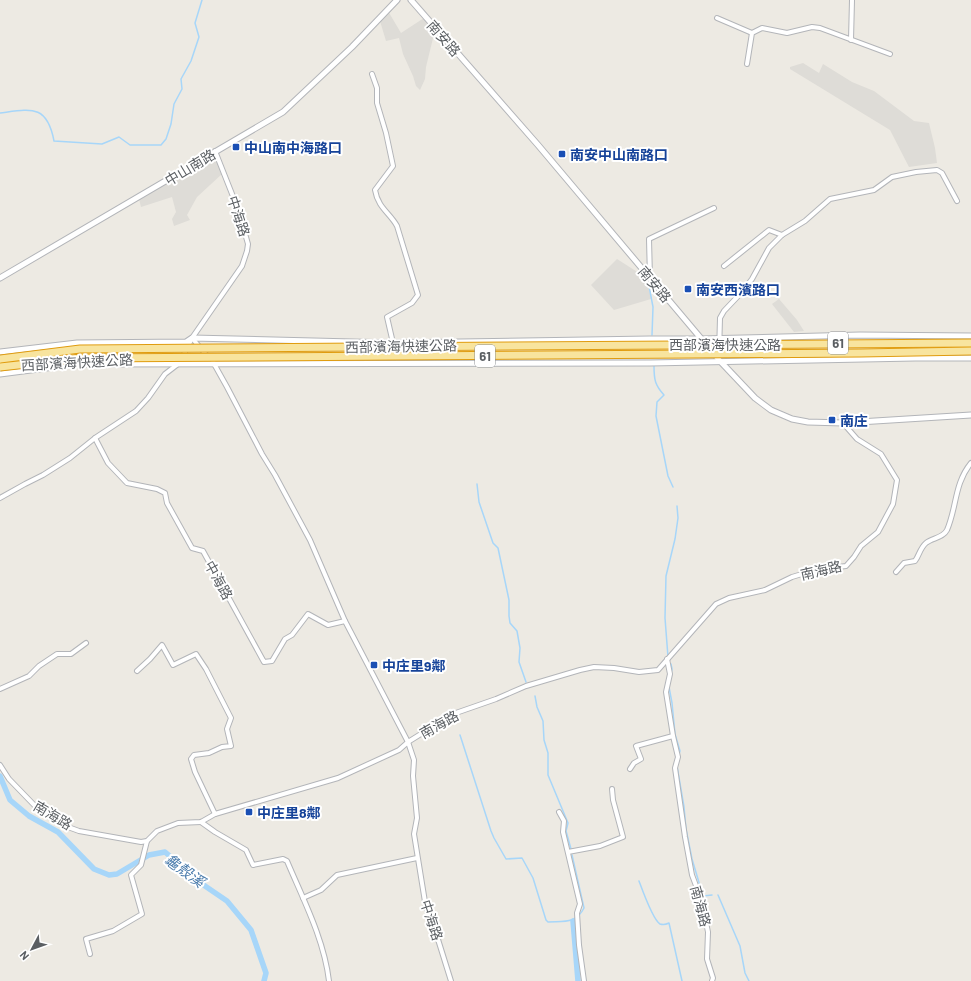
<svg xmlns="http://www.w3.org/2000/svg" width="971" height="981" font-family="Barlow,'Noto Sans TC',sans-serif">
<rect width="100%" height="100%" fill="#edeae3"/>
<!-- industrial -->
<g fill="#dedcd7">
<polygon points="388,11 401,33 424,18 435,30 426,67 425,79 420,90 416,86 413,76 403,54 399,38 386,41 380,21"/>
<polygon points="803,63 819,73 823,64 852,82 874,91 914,121 929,123 935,148 937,163 909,167 890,130 790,69 790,67"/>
<polygon points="216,155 223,173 197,197 187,215 190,220 174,226 172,219 176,212 172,197 141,207 139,199"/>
<polygon points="617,259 642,275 649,287 651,299 614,310 591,285"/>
<polygon points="779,299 797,320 804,331 794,332 772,304"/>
</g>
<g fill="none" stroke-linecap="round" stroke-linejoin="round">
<!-- stream -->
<g stroke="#a7d6f9" stroke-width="1.5">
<path d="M0,113c31,-4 47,-9 54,28l48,3 17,-7 11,8h31l5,-6 5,-15 3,-20 8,-15 -1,-10 10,-18 8,-24 -4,-14 7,-23"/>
<polyline points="649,286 653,307 652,335"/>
<path d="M654,366c0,14 1,19 10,29l-7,7 -1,14 12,60 5,11"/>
<polyline points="477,484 479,502 493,543 498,548 509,600 509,616 510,623 517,631 520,648 519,662 526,682"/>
<polyline points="668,657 665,618 666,576 675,539 678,518 677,506"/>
<polyline points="671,674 672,669 671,664"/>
<polyline points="669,687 672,703 675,734 680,751 679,754"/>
<polyline points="535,696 537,707 543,721 544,740 548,753 548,775 568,823 566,831 571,849"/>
<path d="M460,735l31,96 3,7 12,21 16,-1 11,20 13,42 2,2c16,-1 28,2 36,-14l-12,-53"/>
<polyline points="677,766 684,807 686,829 692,859 703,896 712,895"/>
<path d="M639,881c3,8 14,39 21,43 3,1 7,0 9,-1l13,58"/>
<polyline points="718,895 740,946 745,973 749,981"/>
</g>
<!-- canal -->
<g stroke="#a7d6f9" stroke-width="5.5">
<polyline points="0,776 10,800 29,816 58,832 94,869 109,875 117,874 149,855 165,852 205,886 227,901 251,930 266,973 264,981"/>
<polyline points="573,921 578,981"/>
</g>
<!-- minor casing -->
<g stroke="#b3b5b9" stroke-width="6">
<g id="minor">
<polyline points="717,18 752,33"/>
<polyline points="851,40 852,0"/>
<polyline points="747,64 752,33 762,28 787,33 812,27 820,28 890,54"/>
<path d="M372,74l5,14v15l9,30 7,33 -18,24c3,18 15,23 22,36l21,69 -6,8 -25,14 6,26"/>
<polyline points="724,266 769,230 782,235"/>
<polyline points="650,278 649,239 714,208"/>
<polyline points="192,338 208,357"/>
<polyline points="719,354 720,318 724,311 742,292 752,279 769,248 782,235 805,221 830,199 874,190 892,177 916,172 937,170 942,173 957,201"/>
<polyline points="182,358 192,338 242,266 247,251 248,244 238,209 215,151"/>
<polyline points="213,362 227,387 262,454 275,475 310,540 345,621 408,742 414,760 413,776 417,818 414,834 426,908 431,917 451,981"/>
<polyline points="95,438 108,463 127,483 157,489 165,493 167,503 192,548 203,551 264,662 272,661 285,639 292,635 308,614 328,625 345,621"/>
<polyline points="0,498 25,484 43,475 70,458 95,438 136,411 148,398 165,374 178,364"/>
<path d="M896,572l8,-9 11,-2c4,-5 5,-13 11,-18 6,-5 17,-5 21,-13 10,-23 7,-46 24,-67"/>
<polyline points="667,659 670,674 666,692 673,736 678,757 675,768 685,837 692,875 701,899 708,932 707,959 713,978 712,981"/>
<polyline points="137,671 150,659 162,645 173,665 196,654 206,669 231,718 227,729 231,746 222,747 209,753 194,755 191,759 195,772 215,814"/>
<polyline points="0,689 29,676 39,666 57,654 71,654 86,643"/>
<polyline points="0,765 9,779 37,808 68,827 79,831 141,842 147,841 157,831 178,823 201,822 215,814 338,778 399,750 408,742 453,714 496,699 526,686 580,670 594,667 614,668 639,672 658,670 716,604 729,598 765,590 792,577 815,570 846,566 854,557 861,546 878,532 893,504 897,480 881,454 857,439 843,423"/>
<polyline points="630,769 634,763 641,759 636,746 673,736"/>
<polyline points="559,812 564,821 563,832 580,904 577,913 579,945 584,981"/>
<path d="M201,822l14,10 31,18 7,15 30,-6 4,2c16,38 37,78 42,120"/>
<polyline points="568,852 600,846 623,837 613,800 612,789"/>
<polyline points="303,898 321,890 337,875 417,858"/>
<polyline points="90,954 86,939 113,931 142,914 131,875 141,865 147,841"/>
</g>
</g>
<!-- tertiary casing -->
<g stroke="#b3b5b9" stroke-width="7">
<g id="tertiary">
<polyline points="411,0 538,145 720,361 755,398 771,410 792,419 808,422 843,423 971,415"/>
<polyline points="0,278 283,112 352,47 397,0"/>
<polyline points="0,352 77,343 186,342 192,338 393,343 650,339 701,339 860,335 971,336"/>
<polyline points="0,374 77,364 650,363 915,358 971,358"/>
</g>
</g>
<!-- minor -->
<use href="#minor" stroke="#fff" stroke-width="4"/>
<!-- tertiary -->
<use href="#tertiary" stroke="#fff" stroke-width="5"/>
<!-- trunk-bridge casing -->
<g stroke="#e09c0f" stroke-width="9" stroke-linecap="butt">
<g id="trunk-bridge">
<polyline points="0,359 80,349 971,343"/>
<polyline points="0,367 81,358 861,353 971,351"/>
</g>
</g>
<!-- trunk-bridge -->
<use href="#trunk-bridge" stroke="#f8e49e" stroke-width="7"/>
</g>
<!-- markers -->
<g fill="#1a4fb4" stroke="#fff" stroke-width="1.5">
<rect x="232" y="143" width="8" height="8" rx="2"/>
<rect x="558" y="150" width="8" height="8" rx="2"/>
<rect x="684" y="285" width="8" height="8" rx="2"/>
<rect x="828" y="416" width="8" height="8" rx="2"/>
<rect x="370" y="661" width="8" height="8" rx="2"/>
<rect x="245" y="808" width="8" height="8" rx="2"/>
</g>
<g text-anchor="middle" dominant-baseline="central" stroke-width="4" stroke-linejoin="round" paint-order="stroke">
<!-- shield labels -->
<g fill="#fff" stroke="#8c8f92" stroke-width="1">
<rect x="828" y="332" width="20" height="22" rx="3"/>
<rect x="475" y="345" width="20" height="22" rx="3"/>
</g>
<g font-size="13" font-weight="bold" fill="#5b5f63">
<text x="838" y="343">61</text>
<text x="485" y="356">61</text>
</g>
<!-- street labels -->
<g font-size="14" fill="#5b5f63" stroke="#fff">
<text transform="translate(444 38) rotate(49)">南安路</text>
<text transform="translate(190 167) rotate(-31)">中山南路</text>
<text transform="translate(239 216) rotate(72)">中海路</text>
<text transform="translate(655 284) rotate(50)">南安路</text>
<text x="725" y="344">西部濱海快速公路</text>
<text transform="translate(401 346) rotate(-1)">西部濱海快速公路</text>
<text transform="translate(77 362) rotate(-3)">西部濱海快速公路</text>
<text transform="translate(821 570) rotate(-13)">南海路</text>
<text transform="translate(219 580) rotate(61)">中海路</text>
<text transform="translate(439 724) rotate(-29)">南海路</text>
<text transform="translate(53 815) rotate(31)">南海路</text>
<text transform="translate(701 906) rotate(75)">南海路</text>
<text transform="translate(432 920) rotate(72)">中海路</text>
</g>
<!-- transit labels -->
<g font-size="14" font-weight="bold" fill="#164399" stroke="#fff" text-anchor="start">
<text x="244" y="147">中山南中海路口</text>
<text x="570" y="154">南安中山南路口</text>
<text x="696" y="289">南安西濱路口</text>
<text x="840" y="420">南庄</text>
<text x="382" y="665">中庄里9鄰</text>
<text x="257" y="812">中庄里8鄰</text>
</g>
<!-- water labels -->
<g font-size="15" font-style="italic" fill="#4578aa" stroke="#fff">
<text transform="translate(185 870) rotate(36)">龜殼溪</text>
</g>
</g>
<!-- north arrow -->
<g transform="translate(32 949) rotate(229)" stroke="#ffffff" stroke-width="3" paint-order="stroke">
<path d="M0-3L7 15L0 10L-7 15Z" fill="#5b5f63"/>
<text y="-6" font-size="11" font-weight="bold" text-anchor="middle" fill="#5b5f63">N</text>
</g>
</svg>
